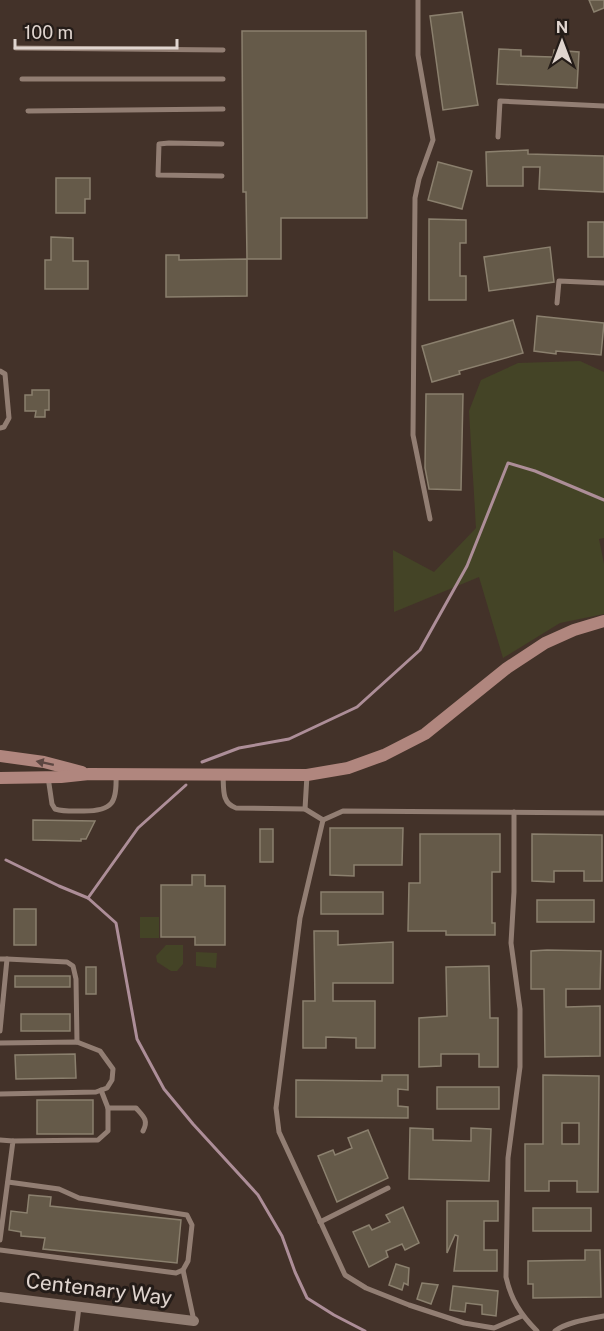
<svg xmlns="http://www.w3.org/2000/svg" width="604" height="1331" font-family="'Public Sans',sans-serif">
<rect width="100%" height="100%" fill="#433229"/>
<!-- green -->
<g fill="#444426">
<polygon points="580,361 604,372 604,538 599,539 604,564 604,614 560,623 503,658 479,577 394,612 393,550 434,572 476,528 469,411 481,380 518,363"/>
<rect x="140" y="917" width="19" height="21"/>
<polygon points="166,945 183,945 183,964 177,971 171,971 157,962 156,956"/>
<polygon points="196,952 217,953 216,968 196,966"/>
</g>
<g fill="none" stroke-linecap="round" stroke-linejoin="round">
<!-- stream -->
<g stroke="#ad8e98" stroke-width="3">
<polyline points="202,762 239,748 289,739 357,707 420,650 467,566 508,463 535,471 604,500"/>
<polyline points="6,860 59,886 88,898 116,923 137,1039 164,1089 193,1124 258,1195 282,1236 295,1272 307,1298 334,1315 365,1331"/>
<polyline points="88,898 138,828 186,785"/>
</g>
</g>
<!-- building -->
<g fill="#655a49" stroke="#8b806e" stroke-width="1.5" fill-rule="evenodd">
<polygon points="589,0 604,0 604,8 594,12"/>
<polygon points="462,12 478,105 443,110 430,16"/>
<polygon points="242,31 366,31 367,218 281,218 281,259 247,259 246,192 243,192"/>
<polygon points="499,49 521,50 521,56 553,57 554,50 579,52 577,88 497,84"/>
<polygon points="528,150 528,154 604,156 604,192 539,189 540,167 523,167 523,186 487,186 486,152"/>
<polygon points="438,162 472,171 462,209 428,200"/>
<polygon points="56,178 90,178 90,199 85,199 85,213 56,213"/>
<polygon points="429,219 466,220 466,243 460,243 460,276 466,276 466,300 429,300"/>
<rect x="588" y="222" width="16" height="35"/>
<polygon points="51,237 73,238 73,261 88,261 88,289 45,289 45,260 51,260"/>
<polygon points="550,247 554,282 489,291 484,257"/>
<polygon points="166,255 179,255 179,260 247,259 247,296 166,297"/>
<polygon points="537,316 604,323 601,355 556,351 556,354 534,351"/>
<polygon points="513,320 523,353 459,371 460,374 432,382 422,346"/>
<polygon points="32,390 49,390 49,410 45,410 45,417 35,417 36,411 25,411 25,395 32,395"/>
<polygon points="426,394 463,394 461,490 429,489 425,468"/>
<polygon points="33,820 95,821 86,839 81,839 81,841 33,840"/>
<polygon points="330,828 403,828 402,865 354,865 354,876 330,875"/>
<rect x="260" y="829" width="13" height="33"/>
<polygon points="420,834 500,834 500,872 492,872 492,923 495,923 495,935 446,935 446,931 408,931 409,883 420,883"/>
<polygon points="532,834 602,835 602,881 584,881 584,871 554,871 554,882 532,881"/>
<polygon points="192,875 205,875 205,886 225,886 225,945 195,945 195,937 161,937 161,885 192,885"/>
<rect x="321" y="892" width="62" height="22"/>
<rect x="537" y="900" width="57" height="22"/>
<rect x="14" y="909" width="22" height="36"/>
<polygon points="314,931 338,931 338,945 393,942 393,983 333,983 333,1001 375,1001 375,1048 356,1048 356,1038 326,1037 326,1048 303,1048 303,1001 315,1001"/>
<polygon points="547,950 601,951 600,989 566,989 566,1007 600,1006 600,1056 545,1057 544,989 531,989 531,951"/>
<polygon points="489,966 490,1018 498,1018 498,1067 479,1067 479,1054 441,1054 441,1066 419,1067 419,1018 447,1016 446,967"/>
<rect x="86" y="967" width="10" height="27"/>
<rect x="15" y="976" width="55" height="11"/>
<rect x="21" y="1014" width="49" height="17"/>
<polygon points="75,1054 76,1078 16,1079 15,1055"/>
<polygon points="382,1075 408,1075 408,1090 398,1089 398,1106 408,1107 408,1118 296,1117 296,1080 382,1081"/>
<path d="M543,1075l56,1 -1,116h-21v-11h-28v10h-24v-47h18zM562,1123h17v21h-17z"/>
<rect x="437" y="1087" width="62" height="22"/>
<rect x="37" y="1100" width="56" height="34"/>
<polygon points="410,1128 433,1129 433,1140 471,1141 471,1128 491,1129 489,1181 409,1179"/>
<polygon points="368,1130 388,1178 337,1202 318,1156 333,1150 335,1155 352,1148 348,1138"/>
<polygon points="29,1195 51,1197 50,1206 181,1220 177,1263 43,1249 45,1238 21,1236 21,1232 9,1230 11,1211 27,1213"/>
<polygon points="447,1201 498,1201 498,1221 484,1221 484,1250 497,1250 497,1271 454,1271 458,1236 455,1235 447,1253"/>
<polygon points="403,1207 419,1243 405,1250 402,1244 386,1251 388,1257 369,1267 353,1232 369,1225 372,1230 390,1222 386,1215"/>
<rect x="533" y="1208" width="58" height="23"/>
<polygon points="585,1250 600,1250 601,1297 533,1298 533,1284 528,1284 528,1261 585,1260"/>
<polygon points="396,1264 409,1268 408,1285 404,1283 402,1290 389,1285"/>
<polygon points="422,1283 438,1285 431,1304 417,1299"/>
<polygon points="453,1286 498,1291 496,1316 482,1314 482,1305 466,1303 465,1312 450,1310"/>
</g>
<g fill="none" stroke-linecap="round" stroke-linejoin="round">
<!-- lane -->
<g stroke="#927e73" stroke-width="5">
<polyline points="418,0 418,55 433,140 419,179 415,198 413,435 430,519"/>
<polyline points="16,48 223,50"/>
<polyline points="22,79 223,79"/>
<polyline points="28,111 223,109"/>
<polyline points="498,137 500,101 604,106"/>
<polyline points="222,176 158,175 159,144 169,143 222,144"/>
<polyline points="557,303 559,281 604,283"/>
<polyline points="0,371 5,374 9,418 4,427 0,428"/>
<path d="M223,775c1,13 -2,28 13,33l69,1 18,11 20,-9 261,2"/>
<path d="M48,777l4,27 3,5c10,3 20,2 29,2 29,0 33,-9 32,-35"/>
<polyline points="305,809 307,775"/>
<path d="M514,812v80l-3,51 9,66v58l-12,91 -2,119c5,23 15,38 31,54"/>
<polyline points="323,820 300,918 276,1108 279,1132 345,1275 366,1288 409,1305 464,1323 494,1328 522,1316"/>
<polyline points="0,959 7,959 0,1031"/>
<polyline points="7,959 67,962 73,966 76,979 77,1042"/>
<polyline points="0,1043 77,1042 100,1051 113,1069 112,1080 107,1088 96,1092 0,1094"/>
<polyline points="101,1090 108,1108"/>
<polyline points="0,1140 13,1141 0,1240"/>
<path d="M13,1141l85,-1 10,-9v-23h28c7,8 13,12 7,23"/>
<polyline points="320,1222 388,1188"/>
<polyline points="0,1250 176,1273 183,1270 188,1261 192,1225 187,1215 79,1198 59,1189 8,1182"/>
<polyline points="183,1270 194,1321"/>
<polyline points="76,1331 79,1307"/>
<path d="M555,1331c12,-9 34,-12 49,-15"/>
</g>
<!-- street -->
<polyline stroke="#927e73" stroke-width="10" points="0,1297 194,1321"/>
<!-- secondary -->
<g stroke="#b0867e" stroke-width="12">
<polyline points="0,756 44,762 82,772"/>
<polyline points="0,778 61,777 89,774 307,775 348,768 384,755 425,734 507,668 545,643 574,630 604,621"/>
</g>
</g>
<!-- one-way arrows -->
<defs><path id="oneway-solid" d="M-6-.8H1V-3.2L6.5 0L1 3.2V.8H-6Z" transform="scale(1.5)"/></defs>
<use fill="#5c4641" href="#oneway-solid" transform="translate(45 763) rotate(-168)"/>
<g text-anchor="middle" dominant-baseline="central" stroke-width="6" stroke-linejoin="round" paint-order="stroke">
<!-- street labels -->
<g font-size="21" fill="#e0d5cf" stroke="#241c18">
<text transform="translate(99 1289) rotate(7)">Centenary Way</text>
</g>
</g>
<!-- north arrow -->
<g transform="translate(562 42)" stroke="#241c18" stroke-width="4.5" paint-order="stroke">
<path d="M0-4.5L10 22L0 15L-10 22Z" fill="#e0d5cf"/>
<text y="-9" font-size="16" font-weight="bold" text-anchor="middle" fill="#e0d5cf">N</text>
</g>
<!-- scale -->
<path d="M15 39v9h162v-9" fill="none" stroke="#e0d5cf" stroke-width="3"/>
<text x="24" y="39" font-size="18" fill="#e0d5cf" stroke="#241c18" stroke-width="4.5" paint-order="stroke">100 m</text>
</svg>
